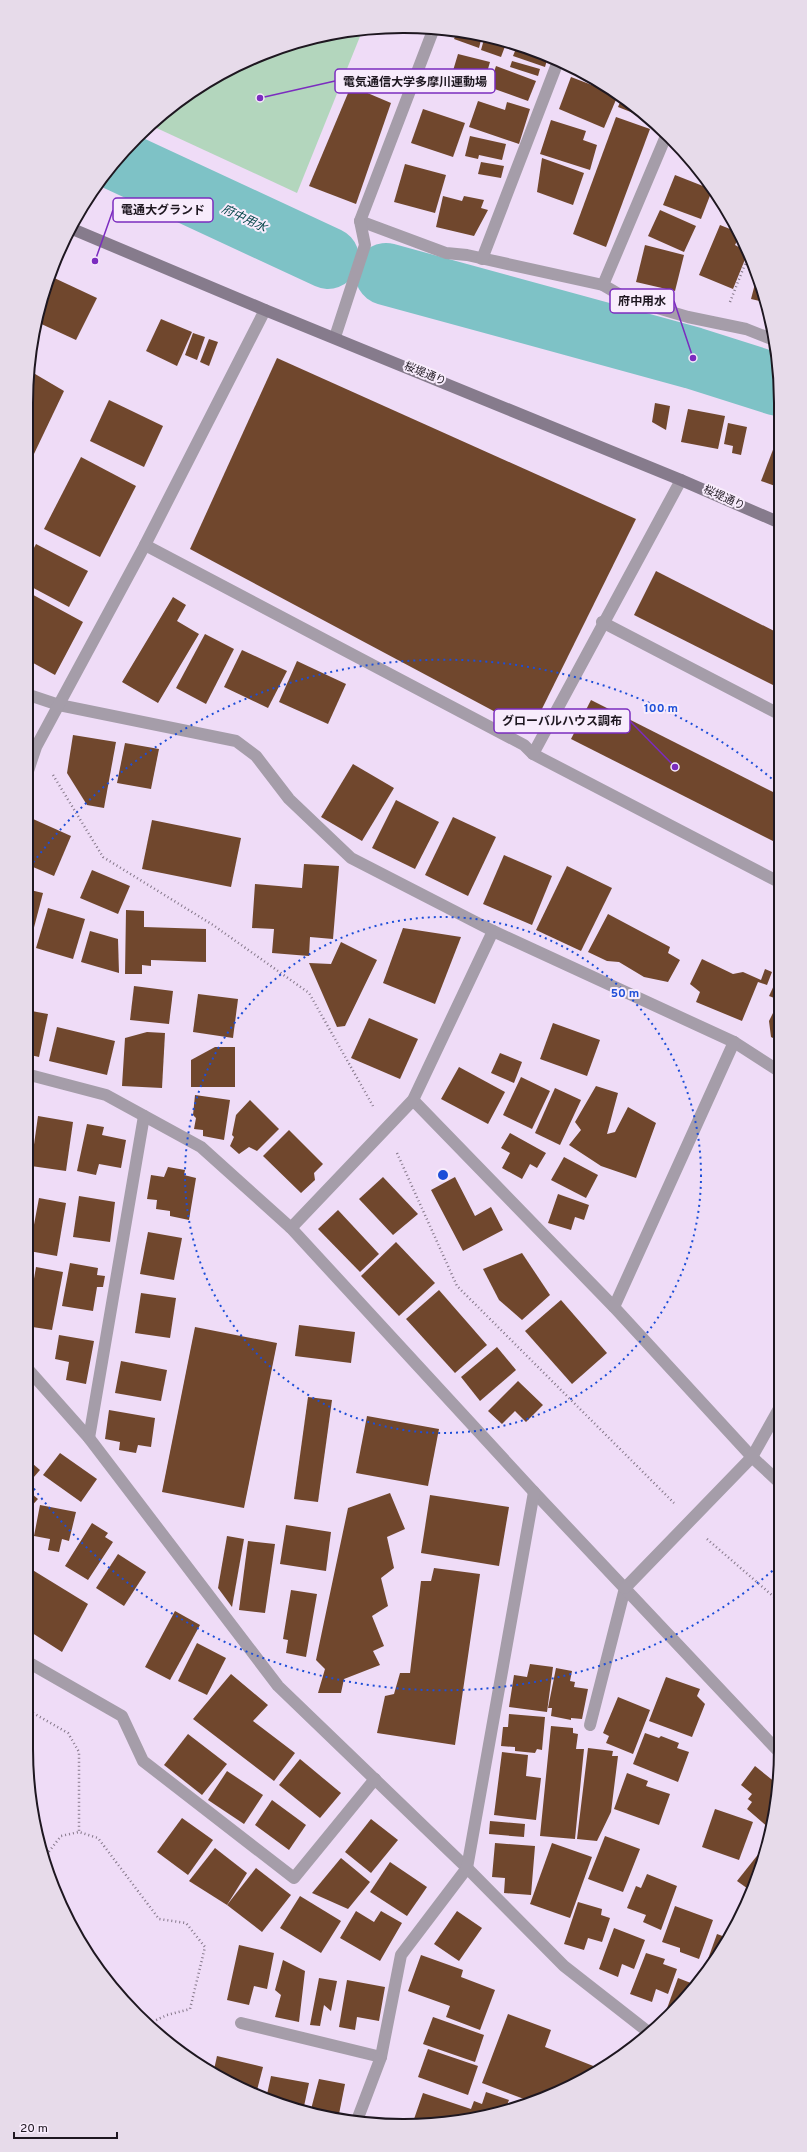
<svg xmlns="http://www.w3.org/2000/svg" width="807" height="2152" font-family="Overpass,'Noto Sans JP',sans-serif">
<rect width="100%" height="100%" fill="#efdcf7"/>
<!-- green -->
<polygon fill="#b3d6bd" points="354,29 363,29 297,193 150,125 215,76 282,46"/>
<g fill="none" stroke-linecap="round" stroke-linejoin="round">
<!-- river -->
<g stroke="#7ec2c6" stroke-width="62">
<polyline points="117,160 328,258"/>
<polyline points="386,274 693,358 778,385"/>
</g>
</g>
<!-- building -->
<g fill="#70472d">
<polygon points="457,32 482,36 479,48 454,39"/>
<polygon points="485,36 507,41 501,57 481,50"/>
<polygon points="517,46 547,60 545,67 513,56"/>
<polygon points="458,54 490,62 483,86 473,83 472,90 449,84"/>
<polygon points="512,61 540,69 538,76 510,67"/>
<polygon points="496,66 536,81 528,101 489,87"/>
<polygon points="571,77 618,95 604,128 559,109"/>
<polygon points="351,86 391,103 356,204 309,186"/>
<polygon points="622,98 646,118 618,107"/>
<polygon points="478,101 505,110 507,102 530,109 519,144 469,127"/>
<polygon points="423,109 465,123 453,157 411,143"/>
<polygon points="616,117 650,129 606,247 573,234"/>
<polygon points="551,120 586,131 583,140 597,145 590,170 540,154"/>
<polygon points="470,136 506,144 502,160 479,155 478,159 465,156"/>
<polygon points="542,158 584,173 573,205 537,192"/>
<polygon points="481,162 504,166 501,178 478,174"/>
<polygon points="405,164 446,175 435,213 394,202"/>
<polygon points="675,175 708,188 711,193 701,219 663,205"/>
<polygon points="443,196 462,201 464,196 484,200 481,208 488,210 474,236 436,227"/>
<polygon points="660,210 696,226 684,252 648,236"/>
<polygon points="720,225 735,231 739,237 735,245 748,252 733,289 699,275"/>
<polygon points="645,245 684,255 675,291 636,282"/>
<polygon points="50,276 97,298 76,340 37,322 39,306"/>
<polygon points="757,276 758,282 764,302 751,299"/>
<polygon points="161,319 192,332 177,366 146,351"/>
<polygon points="193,333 205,337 197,360 185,355"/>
<polygon points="209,339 218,342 209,366 200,362"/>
<polygon points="277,358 636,519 531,731 190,549"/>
<polygon points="30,371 64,391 33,456 26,452 26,404"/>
<polygon points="109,400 163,426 144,467 90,441"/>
<polygon points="655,403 670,406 666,430 652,422"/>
<polygon points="688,409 725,416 718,449 681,442"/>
<polygon points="728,423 747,427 741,455 732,453 733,446 724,444"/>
<polygon points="774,447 778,449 778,487 761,481"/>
<polygon points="81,457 136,486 100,557 44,529"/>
<polygon points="36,544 88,571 69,607 26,584 26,563"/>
<polygon points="656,571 778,633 779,688 634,615"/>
<polygon points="26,591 83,622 55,675 26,659 26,649 32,638 26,635"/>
<polygon points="173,597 186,605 177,621 199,634 158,703 122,682"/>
<polygon points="205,634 234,649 206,704 176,688"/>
<polygon points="242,650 287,671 268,708 224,687"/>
<polygon points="297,661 346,684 328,724 279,702"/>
<polygon points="591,700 779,795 779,844 571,739"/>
<polygon points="73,735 116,742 104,808 87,805 67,773"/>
<polygon points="125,743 159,749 151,789 117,783"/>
<polygon points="353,764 394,788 362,841 321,817"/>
<polygon points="396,800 439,822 415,869 372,848"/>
<polygon points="453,817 496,837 468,896 425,875"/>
<polygon points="33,819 71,836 54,876 26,864 26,836"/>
<polygon points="152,820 241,838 231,887 142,869"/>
<polygon points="504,855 552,876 532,925 483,904"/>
<polygon points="304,864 339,866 333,939 310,937 309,956 272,953 274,929 252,928 255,884 302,888"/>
<polygon points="567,866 612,888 581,951 536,930"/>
<polygon points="92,870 130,886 118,914 80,898"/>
<polygon points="26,889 43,893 31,939 26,938"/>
<polygon points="48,908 85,919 73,959 36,948"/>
<polygon points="126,910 144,911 144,927 206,929 206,962 151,960 151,966 142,965 142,974 125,974"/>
<polygon points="608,914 670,947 668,953 680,960 668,982 644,977 619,962 607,961 588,952"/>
<polygon points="403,928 461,937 435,1004 383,983"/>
<polygon points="90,931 118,939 119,973 81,962"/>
<polygon points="341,942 377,960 345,1026 337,1027 309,963 331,964"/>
<polygon points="702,959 733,974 743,972 761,980 765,969 772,972 767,985 758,982 742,1021 696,1002 700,992 690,984"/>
<polygon points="777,979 779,980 779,994 777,999 769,996"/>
<polygon points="134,986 173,991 169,1024 130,1020"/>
<polygon points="198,994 238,999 233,1038 193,1032"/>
<polygon points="777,1005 779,1006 779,1041 771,1037 769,1021"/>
<polygon points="26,1010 48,1014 39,1057 26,1054"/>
<polygon points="369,1018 418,1039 400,1079 351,1058"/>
<polygon points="553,1023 600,1040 587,1076 540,1059"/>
<polygon points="57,1027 115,1041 107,1075 49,1061"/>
<polygon points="147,1032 165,1033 162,1088 122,1086 125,1038"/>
<polygon points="215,1047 235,1047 235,1087 191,1087 191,1060"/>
<polygon points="500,1053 522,1062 514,1083 491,1073"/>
<polygon points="459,1067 505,1092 488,1124 441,1099"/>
<polygon points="521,1077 550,1091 532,1129 503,1115"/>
<polygon points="596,1086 618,1093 607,1134 615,1132 628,1107 656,1123 636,1178 601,1166 569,1145 581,1130 575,1122"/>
<polygon points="555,1088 581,1100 560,1145 535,1133"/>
<polygon points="195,1095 230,1100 224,1140 203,1136 203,1130 194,1129 196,1118 193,1115"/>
<polygon points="250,1100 279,1129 257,1151 249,1147 239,1154 230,1146 234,1137 232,1135 236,1115"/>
<polygon points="38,1116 73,1122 66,1171 31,1166"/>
<polygon points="87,1124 104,1127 102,1135 126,1140 121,1168 99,1164 96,1175 77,1171"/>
<polygon points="289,1130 323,1164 314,1173 315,1180 301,1193 263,1156"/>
<polygon points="510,1133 546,1153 537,1168 530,1164 522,1179 502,1168 510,1153 501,1148"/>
<polygon points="564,1157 598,1175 586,1198 551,1180"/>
<polygon points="168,1167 185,1170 184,1175 196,1178 189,1220 170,1216 170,1211 156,1209 157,1200 147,1199 151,1175 164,1177"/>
<polygon points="383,1177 418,1214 393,1235 359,1199"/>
<polygon points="455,1177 475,1216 491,1207 503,1230 463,1251 431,1190"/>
<polygon points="558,1194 589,1205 584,1220 575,1217 571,1230 548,1223"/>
<polygon points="79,1196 115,1202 110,1242 73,1237"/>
<polygon points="39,1198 66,1203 57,1256 29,1251"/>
<polygon points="338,1210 379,1254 360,1272 318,1229"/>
<polygon points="148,1232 182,1238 174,1280 140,1274"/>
<polygon points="396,1242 435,1283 399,1316 361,1276"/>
<polygon points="522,1253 550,1295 522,1320 499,1300 483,1269"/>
<polygon points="70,1263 98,1268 97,1275 105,1276 103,1287 97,1287 93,1311 62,1306"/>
<polygon points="36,1267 63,1272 52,1330 26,1326"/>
<polygon points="439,1290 487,1345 455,1373 406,1319"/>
<polygon points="141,1293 176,1298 170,1338 135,1333"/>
<polygon points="561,1300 607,1353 572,1384 525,1331"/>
<polygon points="299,1325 355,1332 351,1363 295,1356"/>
<polygon points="195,1327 277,1343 244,1508 162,1492"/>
<polygon points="59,1335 94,1341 86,1384 66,1380 69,1362 55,1359"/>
<polygon points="497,1347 516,1370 480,1401 461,1377"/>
<polygon points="121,1361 167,1370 161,1401 115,1393"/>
<polygon points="518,1381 543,1405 526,1422 515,1411 502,1424 488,1411"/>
<polygon points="308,1397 332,1400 318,1502 294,1499"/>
<polygon points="109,1410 155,1418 151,1447 138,1445 136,1453 119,1450 120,1442 105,1439"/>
<polygon points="367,1416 439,1429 428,1486 356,1473"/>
<polygon points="60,1453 97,1479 81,1502 43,1475"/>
<polygon points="26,1458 40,1470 26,1486"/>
<polygon points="26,1489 38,1499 26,1512"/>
<polygon points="390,1493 405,1529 387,1537 394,1568 381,1578 388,1606 372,1616 384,1646 373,1651 380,1665 344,1679 341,1693 318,1693 325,1669 316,1660 348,1508"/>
<polygon points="430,1495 509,1507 499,1566 421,1553"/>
<polygon points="40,1505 76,1512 69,1541 62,1539 59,1552 48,1550 50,1539 34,1536"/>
<polygon points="92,1523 108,1533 105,1537 113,1542 88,1580 65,1566"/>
<polygon points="286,1525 331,1532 326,1571 280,1564"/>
<polygon points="227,1536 244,1539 232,1607 218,1588"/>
<polygon points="248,1541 275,1544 265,1613 239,1610"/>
<polygon points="118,1554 146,1572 124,1606 96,1588"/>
<polygon points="26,1566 88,1604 62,1652 26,1629"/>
<polygon points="434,1568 480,1574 455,1745 377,1733 385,1696 394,1694 400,1673 410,1673 421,1581 431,1581"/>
<polygon points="291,1590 317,1594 306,1657 286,1653 288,1640 283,1639"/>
<polygon points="175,1611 200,1625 170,1680 145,1667"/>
<polygon points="197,1643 226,1658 207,1695 178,1681"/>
<polygon points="530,1664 553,1667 547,1712 509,1707 514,1675 527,1677"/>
<polygon points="556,1668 572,1671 570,1681 575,1682 574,1687 588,1689 582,1719 571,1718 571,1720 551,1716 552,1708 548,1708"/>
<polygon points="231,1674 268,1705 253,1721 295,1753 274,1781 193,1719"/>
<polygon points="666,1677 700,1689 697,1696 705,1704 692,1737 649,1721"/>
<polygon points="618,1697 650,1710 633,1754 606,1743 609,1736 603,1733"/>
<polygon points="509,1714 545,1717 542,1750 537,1749 535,1753 515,1751 515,1747 501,1746 503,1727 508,1727"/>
<polygon points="551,1726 573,1728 573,1733 578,1734 576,1749 584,1749 575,1839 540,1836"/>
<polygon points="645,1733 659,1738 661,1736 679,1743 677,1748 689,1752 678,1782 633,1764"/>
<polygon points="188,1734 227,1764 202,1795 164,1765"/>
<polygon points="588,1748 613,1751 612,1756 618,1756 611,1812 597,1841 577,1839"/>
<polygon points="502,1752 528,1755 526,1776 541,1778 536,1820 494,1815"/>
<polygon points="300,1759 341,1793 320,1818 279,1785"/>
<polygon points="755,1766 776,1783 770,1829 747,1809 752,1802 748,1799 752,1794 741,1785"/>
<polygon points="227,1771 263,1795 244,1824 208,1800"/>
<polygon points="627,1773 648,1781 646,1786 670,1794 659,1825 614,1809"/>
<polygon points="272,1800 306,1825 289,1850 255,1825"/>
<polygon points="715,1809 753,1822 739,1860 702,1847"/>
<polygon points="182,1818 213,1840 188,1875 157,1852"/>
<polygon points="371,1819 398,1840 371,1873 345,1852"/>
<polygon points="490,1821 525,1824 524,1837 489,1834"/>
<polygon points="605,1836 640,1849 623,1892 588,1879"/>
<polygon points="495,1843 535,1846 531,1895 504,1893 505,1878 492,1877"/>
<polygon points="552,1843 592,1857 570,1918 530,1904"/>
<polygon points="215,1848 247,1873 227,1905 189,1881"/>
<polygon points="760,1852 765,1856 751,1891 737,1881"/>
<polygon points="341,1858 370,1882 348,1909 312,1893"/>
<polygon points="390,1862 427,1887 407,1916 370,1892"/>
<polygon points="256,1868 291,1895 262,1932 227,1905"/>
<polygon points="647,1874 677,1886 661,1930 643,1922 646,1915 627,1908 636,1886 641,1888"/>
<polygon points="300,1896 341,1921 321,1953 280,1928"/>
<polygon points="578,1902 602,1909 601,1915 610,1918 602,1942 588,1938 584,1950 564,1944"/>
<polygon points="675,1906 713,1920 699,1959 680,1952 680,1948 662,1942"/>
<polygon points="356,1911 374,1922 381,1911 402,1923 380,1961 340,1938"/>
<polygon points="457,1911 482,1928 459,1961 434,1944"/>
<polygon points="614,1928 645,1940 634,1969 622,1964 618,1977 599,1969"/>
<polygon points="717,1934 728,1938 707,1972 704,1970"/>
<polygon points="239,1945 274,1953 267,1989 254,1986 249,2005 227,2000"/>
<polygon points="646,1953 665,1959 663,1964 677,1969 668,1994 656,1989 652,2002 630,1994"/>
<polygon points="421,1955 463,1970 461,1977 495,1990 480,2030 446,2017 450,2006 408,1991"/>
<polygon points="283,1960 305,1971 299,2022 275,2017 281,1995 275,1990"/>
<polygon points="319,1978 337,1981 331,2011 324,2005 320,2026 310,2025"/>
<polygon points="678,1978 696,1985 665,2014"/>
<polygon points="347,1980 385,1987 379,2021 357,2017 355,2030 339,2027"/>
<polygon points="508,2014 551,2030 545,2047 601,2069 548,2097 532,2102 482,2083"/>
<polygon points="433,2017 484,2035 475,2062 423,2044"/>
<polygon points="428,2049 478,2066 468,2095 418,2077"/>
<polygon points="217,2056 263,2067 256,2094 213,2074"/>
<polygon points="271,2076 309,2083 303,2111 282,2106 266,2099"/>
<polygon points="319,2079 345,2084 338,2119 310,2113"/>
<polygon points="486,2092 509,2100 505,2110 477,2119 419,2121 414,2119 423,2093 471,2109 474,2101 482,2104"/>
</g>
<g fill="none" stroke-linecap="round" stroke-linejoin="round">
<!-- path -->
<g stroke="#847789" stroke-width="2.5" stroke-dasharray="1 3" stroke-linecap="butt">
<polyline points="730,302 749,254"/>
<polyline points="53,775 103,857 213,925 309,993 373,1106"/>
<polyline points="397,1153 457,1286 674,1503"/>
<polyline points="707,1539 781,1603"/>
<polyline points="26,1709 68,1733 79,1752 79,1832"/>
<polyline points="44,1858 61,1836 79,1832 98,1838 159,1919 186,1923 205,1947 190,2009 167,2015 150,2023"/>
</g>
<!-- lane -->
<g stroke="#a59da9" stroke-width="12">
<polyline points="145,545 524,745 533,754 779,882"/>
<polyline points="602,622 779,714"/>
<polyline points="533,754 681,480"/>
<polyline points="590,1725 625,1588"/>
</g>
<!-- street -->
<g stroke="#a59da9" stroke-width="12">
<polyline points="360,221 446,253 467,255 603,285 627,299 688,317 746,329 774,340"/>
<polyline points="482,259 557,64"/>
<polyline points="603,285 666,136"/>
<polyline points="335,337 365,245 360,221 434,28"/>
<polyline points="26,694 59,705 236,741 256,756 289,799 351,858 493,931 734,1042 779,1071"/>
<polyline points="26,777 36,747 145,545 265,310"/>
<polyline points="26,1074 106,1095 201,1147 291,1228 534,1492 780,1753"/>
<polyline points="413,1100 614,1307 752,1457 780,1483"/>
<polyline points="291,1228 413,1100 493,931"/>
<polyline points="614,1307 734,1042"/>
<polyline points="26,1367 89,1438 278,1686 467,1868 564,1966 647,2031"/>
<polyline points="89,1438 144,1116"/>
<polyline points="625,1588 752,1457 780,1407"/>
<polyline points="26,1661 122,1716 143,1761 294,1878 375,1779"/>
<polyline points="241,2023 381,2057"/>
<polyline points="356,2123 381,2057 401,1955 467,1868 534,1492"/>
</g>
<!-- secondary -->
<polyline stroke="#867b8c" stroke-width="12" points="70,228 265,310 681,480 778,522"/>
</g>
<!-- distance rings -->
<g fill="none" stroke="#1d4ed8" stroke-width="2" stroke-dasharray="2 4">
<circle cx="443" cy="1175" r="258"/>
<path d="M777 1567A515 515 0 0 1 26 1478M26 872A515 515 0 0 1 777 783"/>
</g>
<g text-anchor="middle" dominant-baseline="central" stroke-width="4" stroke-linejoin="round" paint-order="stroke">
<!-- street labels -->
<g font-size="11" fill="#1e1720" stroke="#f8ecfc">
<text transform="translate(425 374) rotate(22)">桜堤通り</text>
<text transform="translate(724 498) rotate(24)">桜堤通り</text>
</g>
<!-- water labels -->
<g font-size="12" font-style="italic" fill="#05464a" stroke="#f8ecfc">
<text transform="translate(244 219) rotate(25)">府中用水</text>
</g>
</g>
<!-- crop -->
<path d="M0 0H807V2152H0ZM403 33H404A370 370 0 0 1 774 403V1749A370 370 0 0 1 404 2119H403A370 370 0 0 1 33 1749V403A370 370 0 0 1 403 33Z" fill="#e7dbea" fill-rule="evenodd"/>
<path fill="none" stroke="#1e1720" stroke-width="2" d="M403 33H404A370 370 0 0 1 774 403V1749A370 370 0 0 1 404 2119H403A370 370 0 0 1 33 1749V403A370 370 0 0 1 403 33Z"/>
<circle cx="443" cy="1175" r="6" fill="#1d4ed8" stroke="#f8ecfc" stroke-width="2"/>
<g font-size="12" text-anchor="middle" font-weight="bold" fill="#1d4ed8" stroke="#f8ecfc" stroke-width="4" stroke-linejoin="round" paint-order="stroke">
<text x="661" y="712">100 m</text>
<text x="625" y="997">50 m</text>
</g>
<!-- callouts -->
<path fill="none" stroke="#7b2cbf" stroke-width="1.5" d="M260 98L335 81M95 261L113 210M693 358L674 301M675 767L630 721"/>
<g fill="#7b2cbf" stroke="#f8ecfc" stroke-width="1.5">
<circle cx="260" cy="98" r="4"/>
<circle cx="95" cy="261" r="4"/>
<circle cx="693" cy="358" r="4"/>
<circle cx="675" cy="767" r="4"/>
</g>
<g fill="#f8ecfc" stroke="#7b2cbf" stroke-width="1.5">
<rect x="335" y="69" width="160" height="24" rx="4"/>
<rect x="113" y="198" width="100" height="24" rx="4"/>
<rect x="610" y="289" width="64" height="24" rx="4"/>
<rect x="494" y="709" width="136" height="24" rx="4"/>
</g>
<g font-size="12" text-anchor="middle" font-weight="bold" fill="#1e1720">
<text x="415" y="86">電気通信大学多摩川運動場</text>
<text x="163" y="214">電通大グランド</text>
<text x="642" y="305">府中用水</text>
<text x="562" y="725">グローバルハウス調布</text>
</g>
<!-- scale -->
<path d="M14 2132v6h103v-6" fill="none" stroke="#1e1720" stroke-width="2"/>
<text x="20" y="2132" font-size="12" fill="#1e1720" stroke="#f8ecfc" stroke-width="3" paint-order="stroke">20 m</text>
</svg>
